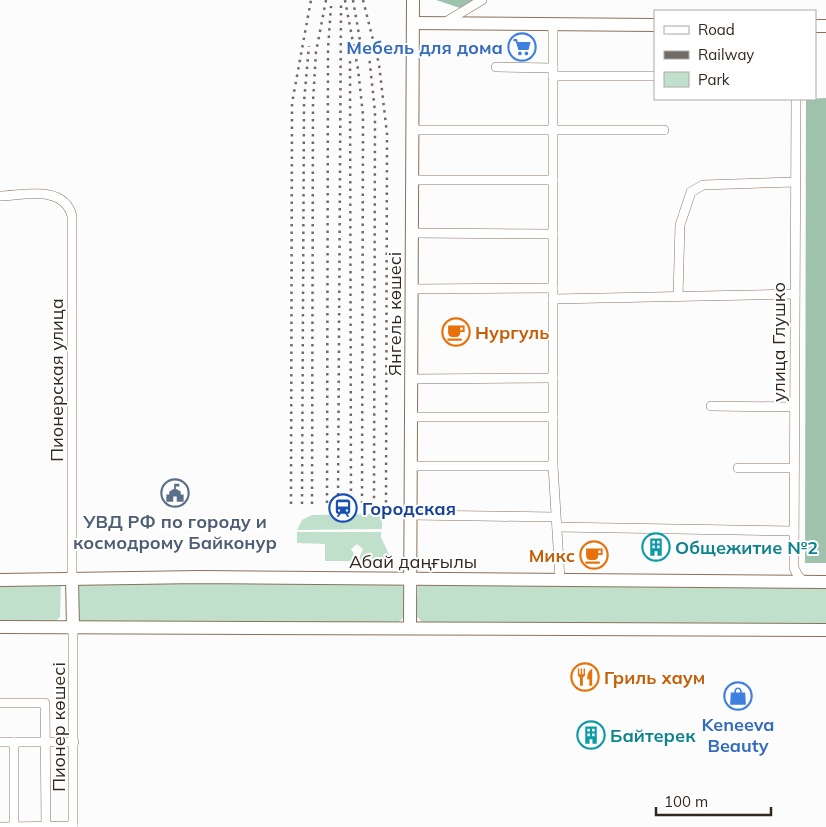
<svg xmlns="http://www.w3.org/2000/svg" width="826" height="827" font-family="Mulish,sans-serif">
<rect width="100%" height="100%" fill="#fcfcfc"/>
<!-- green -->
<g fill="#c1e0cc">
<polygon points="382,514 382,529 297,530 302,520 312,515"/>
<polygon points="297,532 381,532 381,537 392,561 360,561 360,556 363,549 357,544 351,549 355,556 353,561 325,561 325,544 297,543"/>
<polygon points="56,583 61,586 60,617 54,623 0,623 0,584"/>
<polygon points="79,583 400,583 406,590 404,618 395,624 84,624 79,620 77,586"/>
<polygon points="418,584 826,585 826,627 423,623 416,616"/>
</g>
<!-- forest -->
<g fill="#9fc2ac">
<polygon points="436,0 473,0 460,8"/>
<polygon points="826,98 826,563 805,563 806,99"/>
</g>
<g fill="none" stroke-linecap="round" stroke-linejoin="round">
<!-- street casing -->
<g stroke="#8b715b" stroke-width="10">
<g id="street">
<polyline points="444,23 482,0"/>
<polyline points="553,24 553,466 560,579"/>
<polyline points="496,67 553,68"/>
<polyline points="553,76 655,76"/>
<polyline points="796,99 794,568 798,576 804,582"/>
<polyline points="412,130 664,130"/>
<polyline points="412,180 553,180"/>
<path d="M0,196c25,-1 64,-11 72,20v363"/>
<polyline points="412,233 553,234"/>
<polyline points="412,289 553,288"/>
<polyline points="678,296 680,225 691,192 703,185 796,182"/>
<polyline points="553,299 795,294"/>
<polyline points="411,379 553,378"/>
<polyline points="711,406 794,407"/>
<polyline points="411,417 553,417"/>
<polyline points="411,466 553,466"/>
<polyline points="738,468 794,468"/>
<polyline points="411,515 555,517"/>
<polyline points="557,527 794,531"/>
<polyline points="73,627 73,827"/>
<polyline points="0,703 45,703 46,827"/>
<polyline points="0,742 74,742"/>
<polyline points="0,827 73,826"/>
<polyline points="14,827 14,742"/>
</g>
</g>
<!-- secondary casing -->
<g stroke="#8b715b" stroke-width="14">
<g id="secondary">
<polyline points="413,23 655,25"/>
<polyline points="815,26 826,26"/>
<polyline points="72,579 73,627"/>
<polyline points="0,580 199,577 826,582"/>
<polyline points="0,627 826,630"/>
<polyline points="410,627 413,0"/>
</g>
</g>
<!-- street -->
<use href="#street" stroke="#fff" stroke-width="9"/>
<!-- secondary -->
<use href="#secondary" stroke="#fff" stroke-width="12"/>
<!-- rail -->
<g stroke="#726b65" stroke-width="2.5" stroke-dasharray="2.5 5" stroke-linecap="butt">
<polyline points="345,0 358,69 363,115 362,503"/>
<polyline points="353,0 362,52"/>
<polyline points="363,0 379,64 387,134 386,503"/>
<polyline points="368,46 375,112 374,503"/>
<polyline points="350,61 351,503"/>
<polyline points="327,503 328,49 331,6"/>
<polyline points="338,503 341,3"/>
<polyline points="291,504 292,103 311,0"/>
<polyline points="302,504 304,102 309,46"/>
<polyline points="312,504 313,102 316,52 326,0"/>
</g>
</g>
<!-- icons -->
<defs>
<g id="supermarket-ring" transform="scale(1.4375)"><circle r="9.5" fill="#fff" stroke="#3f7fe0" stroke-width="1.5"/><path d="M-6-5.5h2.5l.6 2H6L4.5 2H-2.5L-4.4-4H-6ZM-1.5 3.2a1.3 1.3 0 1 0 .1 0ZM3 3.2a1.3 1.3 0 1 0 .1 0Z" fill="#3f7fe0"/></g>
<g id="cafe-ring" transform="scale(1.4375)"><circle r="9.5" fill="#fff" stroke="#e8710a" stroke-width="1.5"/><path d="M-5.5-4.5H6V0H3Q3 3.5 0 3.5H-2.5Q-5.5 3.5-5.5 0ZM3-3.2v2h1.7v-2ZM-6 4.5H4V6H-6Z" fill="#e8710a"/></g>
<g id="civic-ring" transform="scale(1.4375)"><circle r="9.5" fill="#fff" stroke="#5c6f8a" stroke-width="1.5"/><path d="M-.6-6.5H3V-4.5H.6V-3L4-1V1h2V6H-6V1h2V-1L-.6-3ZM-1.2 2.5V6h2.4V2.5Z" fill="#5c6f8a"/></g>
<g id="station-ring" transform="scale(1.4375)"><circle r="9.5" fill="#fff" stroke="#1a4fb4" stroke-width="1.5"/><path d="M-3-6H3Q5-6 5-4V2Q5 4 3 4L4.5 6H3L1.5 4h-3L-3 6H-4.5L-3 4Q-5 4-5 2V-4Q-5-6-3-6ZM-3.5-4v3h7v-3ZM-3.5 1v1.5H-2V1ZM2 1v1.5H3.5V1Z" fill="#1a4fb4"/></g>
<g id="building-ring" transform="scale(1.4375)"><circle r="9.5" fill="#fff" stroke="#0f9aa8" stroke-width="1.5"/><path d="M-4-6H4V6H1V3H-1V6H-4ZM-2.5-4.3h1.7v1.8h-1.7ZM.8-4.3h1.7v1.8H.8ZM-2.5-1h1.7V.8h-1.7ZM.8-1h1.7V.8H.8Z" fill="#0f9aa8"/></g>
<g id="restaurant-ring" transform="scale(1.4375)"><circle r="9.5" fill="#fff" stroke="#e8710a" stroke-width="1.5"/><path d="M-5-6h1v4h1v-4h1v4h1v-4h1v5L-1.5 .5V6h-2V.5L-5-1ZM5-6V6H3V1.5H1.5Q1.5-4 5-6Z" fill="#e8710a"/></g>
<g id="shop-ring" transform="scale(1.4375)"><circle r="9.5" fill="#fff" stroke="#3f7fe0" stroke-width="1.5"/><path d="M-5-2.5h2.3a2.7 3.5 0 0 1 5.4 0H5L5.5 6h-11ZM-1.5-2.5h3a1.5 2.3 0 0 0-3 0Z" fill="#3f7fe0"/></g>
</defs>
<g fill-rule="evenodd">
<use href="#supermarket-ring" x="522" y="47"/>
<use href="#cafe-ring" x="456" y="332"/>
<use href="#civic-ring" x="175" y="493"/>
<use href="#station-ring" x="343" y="508"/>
<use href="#building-ring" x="656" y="547"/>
<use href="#cafe-ring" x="594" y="555"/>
<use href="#restaurant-ring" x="585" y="677"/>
<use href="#shop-ring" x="738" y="696"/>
<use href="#building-ring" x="591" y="735"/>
</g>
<g text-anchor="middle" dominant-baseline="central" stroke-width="4" stroke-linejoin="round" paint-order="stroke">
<!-- shop labels -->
<g font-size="18" font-weight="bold" fill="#366cbe" stroke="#fff" text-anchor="end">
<text x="503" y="47">Мебель для дома</text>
<text x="738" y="724" text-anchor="middle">Keneeva<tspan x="738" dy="21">Beauty</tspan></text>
</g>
<!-- street labels -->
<g font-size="18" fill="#33281f" stroke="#fff">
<text transform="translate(394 314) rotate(-90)">Янгель көшесі</text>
<text transform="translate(778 342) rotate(-90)">улица Глушко</text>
<text transform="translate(56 380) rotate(-90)">Пионерская улица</text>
<text x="413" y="561">Абай даңғылы</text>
<text transform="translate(58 727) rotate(-90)">Пионер көшесі</text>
</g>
<!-- food labels -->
<g font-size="18" font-weight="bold" fill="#c56008" stroke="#fff" text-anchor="start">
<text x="475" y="332">Нургуль</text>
<text x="575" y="555" text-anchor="end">Микс</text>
<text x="604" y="677">Гриль хаум</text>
</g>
<!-- transit labels -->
<g font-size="18" font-weight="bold" fill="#164399" stroke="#fff" text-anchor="start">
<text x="362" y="508">Городская</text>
</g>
<!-- service labels -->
<g font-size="18" font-weight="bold" fill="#4e5e75" stroke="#fff">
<text x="175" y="521">УВД РФ по городу и<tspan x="175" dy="21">космодрому Байконур</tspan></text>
</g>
<!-- culture labels -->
<g font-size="18" font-weight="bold" fill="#0d838f" stroke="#fff" text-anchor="start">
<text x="675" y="547">Общежитие №2</text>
<text x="610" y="735">Байтерек</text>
</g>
</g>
<!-- legend -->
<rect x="654" y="10" width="162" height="90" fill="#ffffff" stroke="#ada9a5"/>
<rect x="664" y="26" width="25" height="8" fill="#ffffff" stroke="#ada9a5"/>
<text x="698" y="35" font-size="15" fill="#33281f">Road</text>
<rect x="664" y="51" width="25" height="8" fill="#726b65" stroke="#ada9a5"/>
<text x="698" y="60" font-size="15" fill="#33281f">Railway</text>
<rect x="664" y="72" width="25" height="15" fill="#c1e0cc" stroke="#ada9a5"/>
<text x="698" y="85" font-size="15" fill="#33281f">Park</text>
<!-- scale -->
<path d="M656 807v8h115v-8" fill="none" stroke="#33281f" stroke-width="2.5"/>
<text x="664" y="807" font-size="15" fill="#33281f" stroke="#ffffff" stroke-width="4" paint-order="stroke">100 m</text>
</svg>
